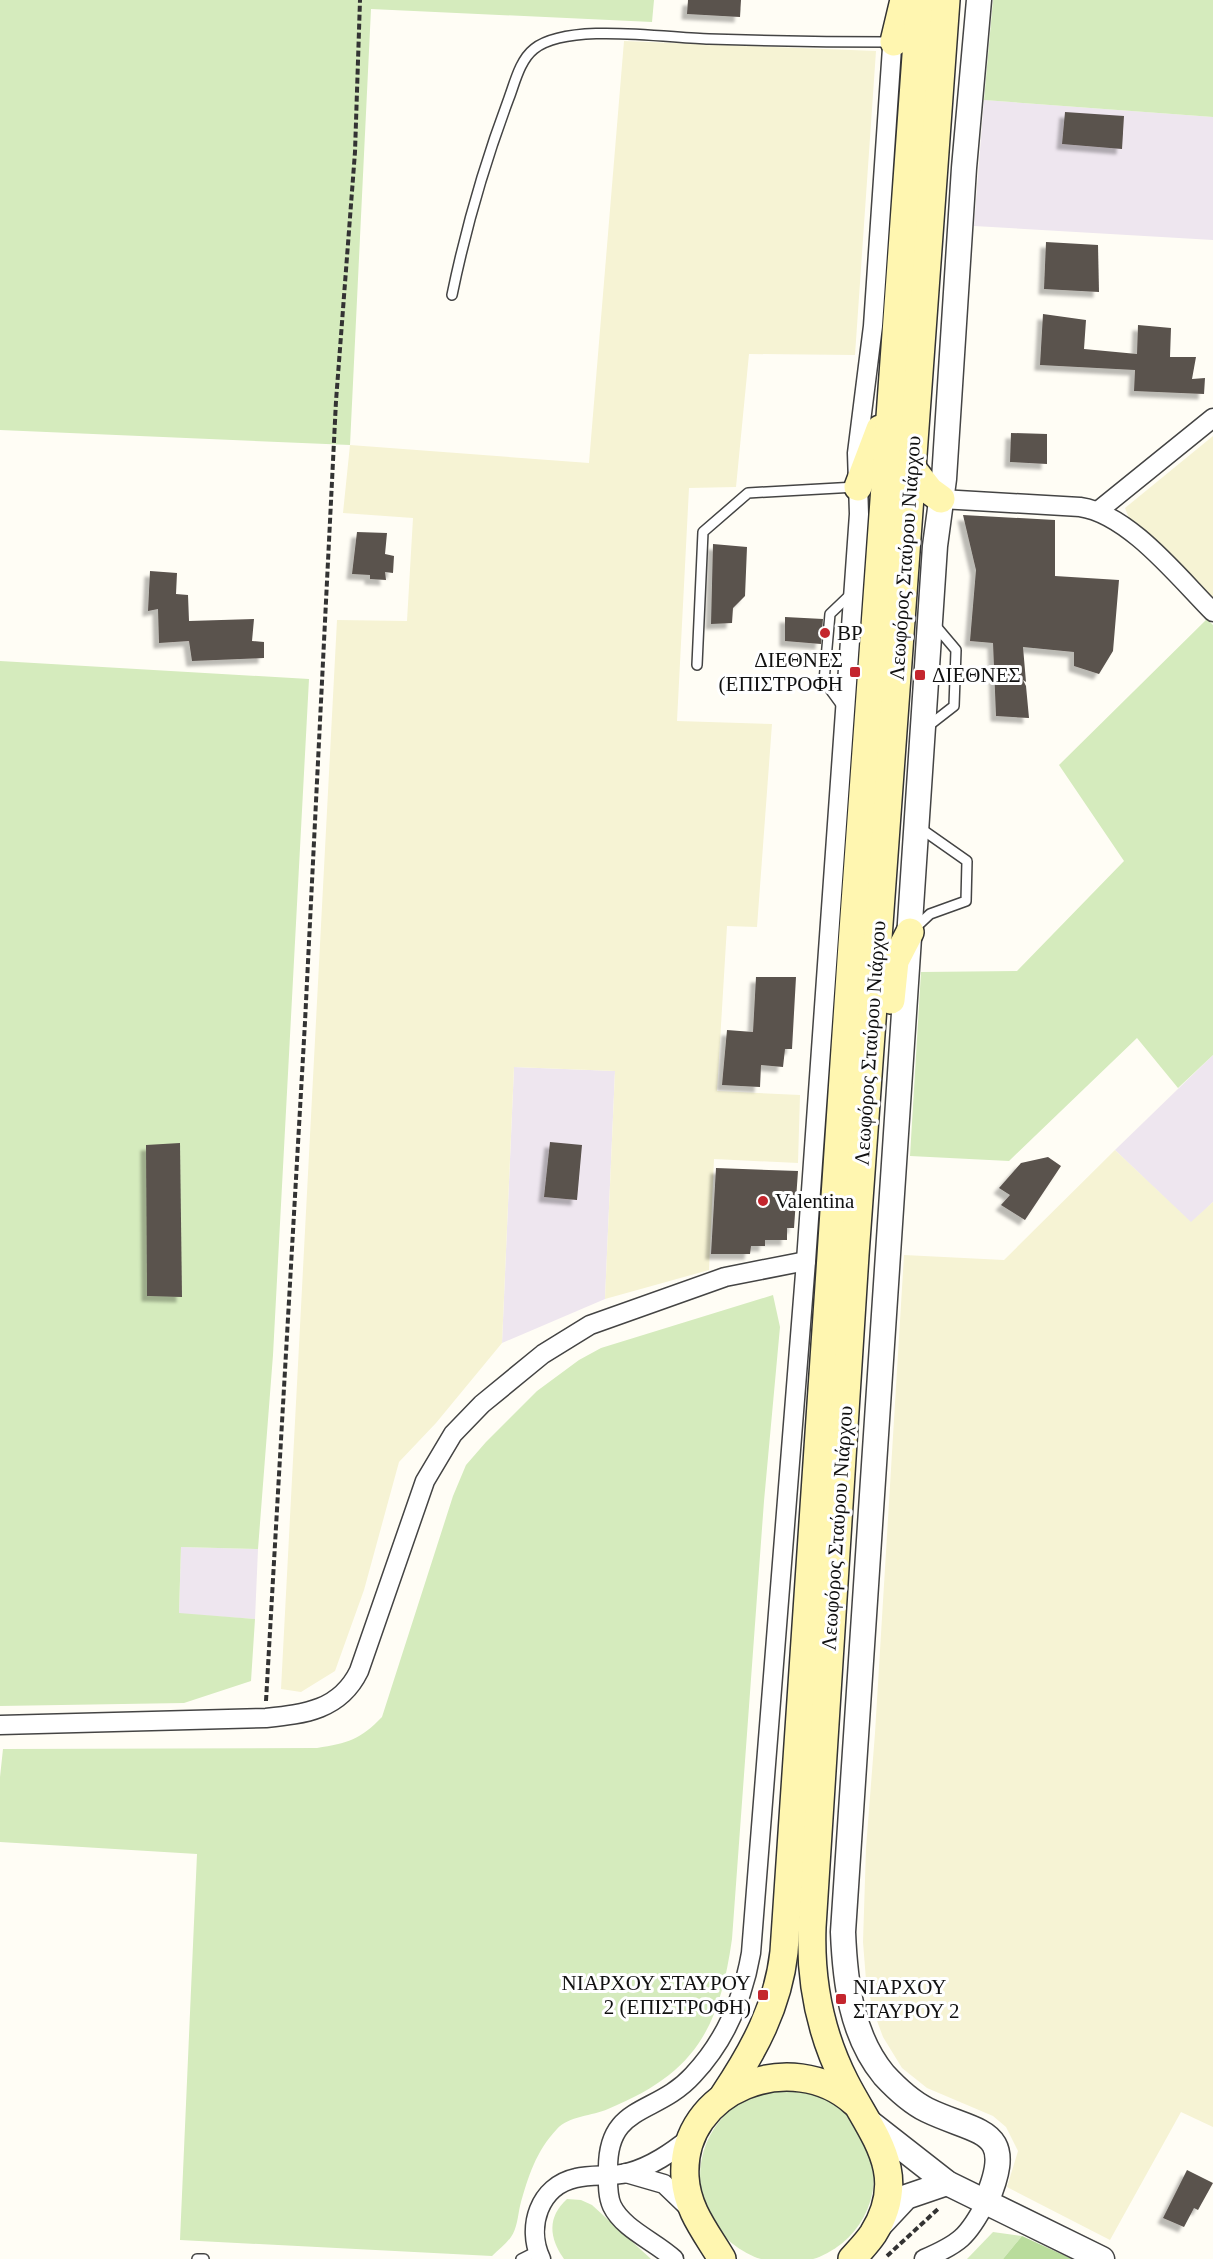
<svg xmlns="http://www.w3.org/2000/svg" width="1213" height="2259" font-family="Georgia,serif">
<defs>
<filter id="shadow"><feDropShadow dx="-5.5" dy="5.5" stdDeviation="1.5" flood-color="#0004"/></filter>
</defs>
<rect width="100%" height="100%" fill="#fffdf5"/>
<!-- industrial -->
<g fill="#eee6ef">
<polygon points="984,100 1213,117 1213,240 974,226"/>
<polygon points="1213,1055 1213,1202 1191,1223 1115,1150"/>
<polygon points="514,1067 615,1071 605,1299 502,1343"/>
<polygon points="181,1547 258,1549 255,1619 179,1614"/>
</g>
<!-- farmland -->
<g fill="#f6f3d4">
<polygon points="624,41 876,51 855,355 749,354 736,487 689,488 677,721 772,724 757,927 727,926 717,1091 800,1095 798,1163 714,1159 709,1270 605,1299 615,1071 514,1067 502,1343 436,1423 399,1462 364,1590 335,1671 301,1692 281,1689 337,620 407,621 413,518 343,513 350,445 589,463"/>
<polygon points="1213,436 1213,602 1130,521 1125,508"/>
<polygon points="1115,1150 1191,1222 1213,1202 1213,2127 1181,2112 1110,2240 1007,2187 1018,2151 1006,2127 993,2116 927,2088 902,2068 883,2037 873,2010 866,1980 863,1942 866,1848 875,1733 904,1255 1004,1260"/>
</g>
<!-- green -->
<g fill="#d5ebbd">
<polygon points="0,0 654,0 652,22 371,9 350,445 0,430"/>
<polygon points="993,0 1213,0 1213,117 984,100"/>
<polygon points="1207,619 1213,625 1213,1055 1178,1088 1137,1038 1009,1161 910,1156 921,972 1017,971 1124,861 1059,765"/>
<polygon points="0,661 309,679 273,1355 258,1549 181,1547 179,1613 255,1619 251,1681 184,1703 0,1706"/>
<path d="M773,1295l7,32 -16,174 -32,438c-13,91 -37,134 -124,170 -15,7 -40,7 -51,20 -21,22 -29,48 -37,77 -2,9 -3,23 -9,31 -5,7 -13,13 -19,19l-312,-16 17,-386 -197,-12v-65l3,-28 314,-1c31,-5 43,-8 65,-31l71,-221 13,-31 20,-23 51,-51 42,-31 22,-12z"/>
<circle cx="787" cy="2176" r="87"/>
<path d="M567,2199l14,1 11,5 59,54h-87c-15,-21 -17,-42 3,-60z"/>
<polygon points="993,2232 1022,2236 1003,2259 967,2259"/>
</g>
<!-- forest -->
<polygon fill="#b9dc9c" points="1022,2236 1072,2259 1003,2259"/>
<!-- building -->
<g fill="#5a524d" filter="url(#shadow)">
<polygon points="688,0 741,0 740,17 687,14"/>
<polygon points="1065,112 1124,116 1122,149 1062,144"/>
<polygon points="1046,242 1098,245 1099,292 1044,289"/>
<polygon points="1043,314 1086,320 1084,349 1137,354 1138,325 1171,328 1170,357 1196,357 1192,379 1205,378 1204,394 1134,391 1135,370 1040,365"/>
<polygon points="1011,433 1047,434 1047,464 1010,462"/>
<polygon points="963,515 1055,520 1055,576 1119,580 1113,651 1099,674 1074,666 1074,652 1023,647 1026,682 1023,680 1026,686 1029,718 996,716 993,643 970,641 976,570"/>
<polygon points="357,532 387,533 385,554 394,556 393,573 385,572 386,580 370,579 370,575 352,574"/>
<polygon points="713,544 747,547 745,596 733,608 732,623 711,624"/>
<polygon points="150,571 177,573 176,594 188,595 189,621 254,619 252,641 264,642 264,658 192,661 189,641 159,643 158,609 148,611"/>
<polygon points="785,617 823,619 821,644 785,641"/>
<polygon points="756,977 796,977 792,1049 785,1049 783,1067 761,1065 760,1087 722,1085 727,1030 753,1032"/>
<polygon points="550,1142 582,1145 577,1200 544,1197"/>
<polygon points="180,1143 182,1297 147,1296 146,1145"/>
<polygon points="1048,1157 1061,1166 1025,1220 1001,1205 1010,1195 999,1188 1021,1163"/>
<polygon points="716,1168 798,1171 794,1228 787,1228 787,1240 765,1240 765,1246 751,1246 750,1254 711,1254"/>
<polygon points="1187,2170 1213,2183 1198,2210 1194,2208 1184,2227 1163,2218"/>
</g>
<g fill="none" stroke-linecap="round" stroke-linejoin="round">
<!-- service casing -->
<g stroke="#444" stroke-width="12">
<g id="service">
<path d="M452,295c14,-68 33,-133 57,-197 6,-16 11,-38 25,-49 34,-27 132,-11 175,-10 61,2 121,3 182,3"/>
<polyline points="697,665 703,532 748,493 856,487"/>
<polyline points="843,707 824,681 830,614 852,593"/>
<polyline points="927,727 954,706 956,650 934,624"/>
<polyline points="914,929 930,914 966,901 967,861 920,828"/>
<polyline points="197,2259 204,2259"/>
<polyline points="521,2259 537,2251"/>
</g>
</g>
<!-- minor casing -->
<g stroke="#444" stroke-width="21">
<g id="minor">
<path d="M941,499l139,8c49,7 99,71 133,105"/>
<polyline points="1098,511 1213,418"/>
<path d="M0,1725l266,-7c39,-4 74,-8 93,-47l66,-190 28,-47 29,-30 61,-50 47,-29 135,-48 81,-16"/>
<polyline points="626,2173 664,2184 690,2209"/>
<path d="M541,2259c-15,-32 -2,-73 35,-81 16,-4 34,-1 51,-5 24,-6 45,-21 64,-36"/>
<path d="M674,2259c-18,-17 -51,-30 -62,-53 -5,-11 -4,-25 -4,-36 -1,-67 48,-54 85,-95 32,-34 50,-76 58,-122l55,-692 53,-747 -2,-61 16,-127 20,-293"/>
<path d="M924,2259c35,-15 44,-22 62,-57"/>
</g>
</g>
<!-- tertiary casing -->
<g stroke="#444" stroke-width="27">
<g id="tertiary">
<path d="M979,0l-15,168 -20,311 -9,67 -92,1386c2,49 8,103 41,143 12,13 27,27 43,35 52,25 91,17 59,92"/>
<polyline points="869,2122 947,2183 1102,2259"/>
<polyline points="878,2227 906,2197 947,2183"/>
</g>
</g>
<!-- secondary casing -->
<g stroke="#333" stroke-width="30">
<g id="secondary">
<polyline points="894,42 904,0"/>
<polyline points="912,468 930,491 941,499"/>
<polyline points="858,487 880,429"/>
<polyline points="891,1000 895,961 910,932"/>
<path d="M724,2095c30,-45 54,-89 60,-143l68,-1007 68,-945"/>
<path d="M722,2259c-16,-27 -35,-49 -37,-82 -5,-89 108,-130 169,-75"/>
<path d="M852,2259c7,-8 15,-16 21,-25 38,-61 -1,-99 -28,-152 -25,-49 -35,-100 -33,-155l43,-672 91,-1255"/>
</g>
</g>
<!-- path -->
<g stroke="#333" stroke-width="4" stroke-dasharray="6 3" stroke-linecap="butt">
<polyline points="266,1701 305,1022 336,401 355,152 360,0"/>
<polyline points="887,2256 938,2209"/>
</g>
<!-- service -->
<use href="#service" stroke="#fff" stroke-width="9"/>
<!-- minor -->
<use href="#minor" stroke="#fff" stroke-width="18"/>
<!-- tertiary -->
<use href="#tertiary" stroke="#fff" stroke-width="24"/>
<!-- secondary -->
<use href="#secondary" stroke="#fff6b0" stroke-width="27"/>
</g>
<!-- markers -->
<g fill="#c4262e" stroke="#fff" stroke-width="2">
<circle cx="825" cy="633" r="6"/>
<rect x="849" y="666" width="12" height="12" rx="3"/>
<rect x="914" y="669" width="12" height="12" rx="3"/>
<circle cx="763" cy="1201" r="6"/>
<rect x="757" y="1989" width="12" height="12" rx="3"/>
<rect x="835" y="1993" width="12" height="12" rx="3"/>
</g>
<g text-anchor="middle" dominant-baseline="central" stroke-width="6" stroke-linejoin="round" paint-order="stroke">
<!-- street labels -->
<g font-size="21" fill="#111" stroke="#fff">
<text transform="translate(905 558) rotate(-86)">Λεωφόρος Σταύρου Νιάρχου</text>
<text transform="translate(870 1043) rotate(-86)">Λεωφόρος Σταύρου Νιάρχου</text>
<text transform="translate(837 1528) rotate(-86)">Λεωφόρος Σταύρου Νιάρχου</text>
</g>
<!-- poi labels -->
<g font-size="21" fill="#111" stroke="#fff" text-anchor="start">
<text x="837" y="633">BP</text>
<text x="843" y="660" text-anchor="end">ΔΙΕΘΝΕΣ<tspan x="843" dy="24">(ΕΠΙΣΤΡΟΦΗ</tspan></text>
<text x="932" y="675">ΔΙΕΘΝΕΣ</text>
<text x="775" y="1201">Valentina</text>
<text x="751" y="1983" text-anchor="end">ΝΙΑΡΧΟΥ ΣΤΑΥΡΟΥ<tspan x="751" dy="24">2 (ΕΠΙΣΤΡΟΦΗ)</tspan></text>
<text x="853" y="1987">ΝΙΑΡΧΟΥ<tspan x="853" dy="24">ΣΤΑΥΡΟΥ 2</tspan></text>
</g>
</g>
</svg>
